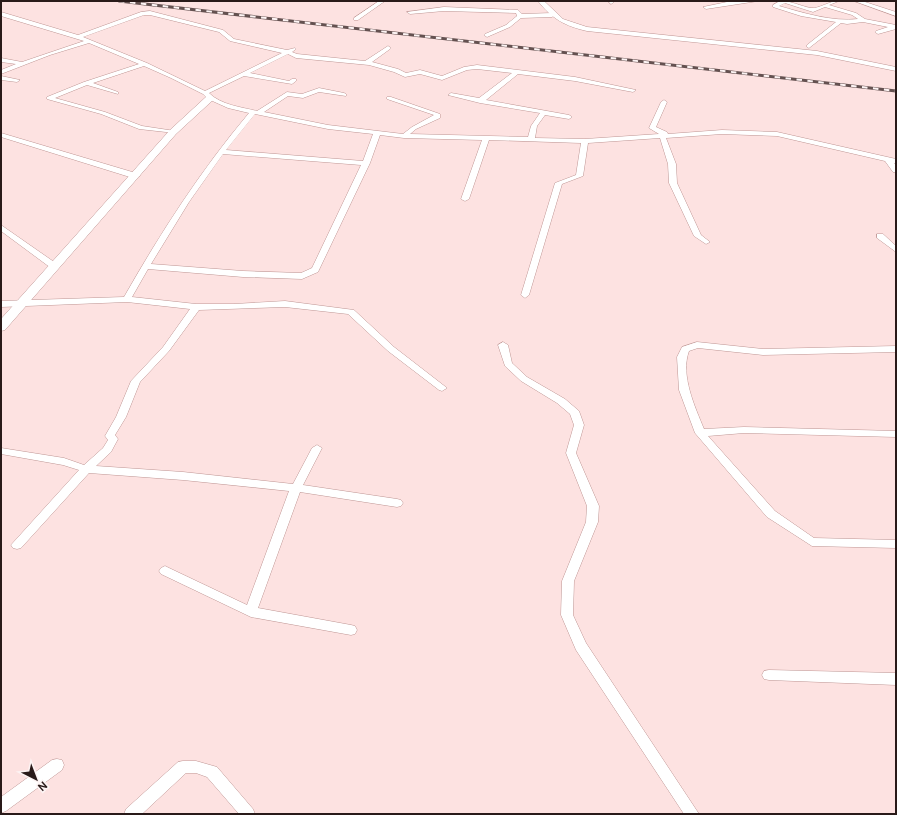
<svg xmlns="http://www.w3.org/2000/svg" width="897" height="815" font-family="'DM Sans',sans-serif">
<rect width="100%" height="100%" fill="#fde2e1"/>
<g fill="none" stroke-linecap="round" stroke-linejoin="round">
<!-- minor casing -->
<g stroke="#bf9694" stroke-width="1">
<g id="minor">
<polygon points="379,1 385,1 358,20 354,20 354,18"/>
<polygon points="608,1 614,1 614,2 611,4"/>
<polygon points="725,1 758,1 706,9 703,7 727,2"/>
<path d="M780,1c12,0 20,5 31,7 8,1 18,-7 28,-7l-10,4 27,8 9,6 31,6v4l-18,5 -3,-2 1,-1 12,-4 -25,-5 -16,2 -6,-1 -32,25 -2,-1v-2l29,-23 -35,-6 -28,-9v-2zM785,3l28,9 12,-5 27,8 6,4c-26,3 -54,-6 -79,-13z"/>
<polygon points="854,1 862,1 896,12 896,16"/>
<polygon points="444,7 518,10 522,14 552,13 555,15 552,17 521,18 510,27 487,37 484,35 485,34 506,25 517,16 516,13 444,11 410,14 407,12"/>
<path d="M150,11l73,19 11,9 53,11 8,-2 1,1 -4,3 5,2 68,7 23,-15 3,2 -1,1 -18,13 26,7 8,4 14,-3 22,6 22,-9 13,-2 98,12 61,13 -3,2 -58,-11 -57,-7 -32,26 83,15 3,2 -3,2 -24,-4 -8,11 -2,12 50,1 74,-5 -10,-6 12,-26 3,-2 3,2 -11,25 11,5 1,2 54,-4 55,2 119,27v4h-2l2,2v7h-3l-8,-11 -108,-25 -55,-2 -56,4 10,26 1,19 24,52 9,7 -4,2 -12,-8 -25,-53 -1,-19 -8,-26 -72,5 -5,33 -21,8 -33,111 -4,3 -4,-3 34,-112 21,-8 5,-32 -92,-3 -20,59 -4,2 -4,-2 21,-59 -78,-2 -24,-3 -10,28 -52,109 -16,7 -59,-2 -95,-8 -16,28 64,7h38l51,-3 69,9 40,37 53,41 -5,3 -3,-1 -51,-39 -40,-37 -63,-7 -86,3 -30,41 -29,31 -14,35 -11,18 3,4 -7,13 -15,14 87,6 110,12 19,-36 5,-3 5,3 -19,37 94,14 4,1 2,3 -2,3 -4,1 -97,-15 -42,116 93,17 4,1 2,4 -2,4 -4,1 -100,-18 -90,-43 -2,-3 2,-3 4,-2 4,2 78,37 42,-114 -106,-11 -94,-7 -68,75 -4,1 -4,-1 -2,-3 68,-75 -16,-5 -62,-11v-6l63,10 20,7 19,-17 5,-8 -3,-4 11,-19 15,-36 32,-34 27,-38 -63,-7 -126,5v-6l123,-4c37,-65 77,-127 125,-184l-21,-5 -20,-9 -5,-5 -32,-16 -27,-12 -51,17 25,9v2l-31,-9 -32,13 50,14 37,14 33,5v2l-36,-4 -38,-15 -54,-15v-2l37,-15 55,-18 -50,-21 -39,12 -49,19v-4l15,-6 -15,-2v-4l21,4 62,-21 -83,-25v-4l77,23 63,-23zM144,15h6l69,17 11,9 52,12 -77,38 -58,-28 -64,-26zM288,54l8,4 73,7 25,7 11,5 15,-3 22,6 25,-10 10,-1 35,4 -33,25 -28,-5 -3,2 32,8 60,10 -9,13 -3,11 -118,-3 6,-5 24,-11v-4l-49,-17h-4v2l47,16 -22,12 -9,7 -75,-9 -64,-13 24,-16 15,2 16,-6 27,4v-2l-2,-1 -25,-5 -17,6 -15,-2 -30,19c-16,-4 -36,-6 -48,-18l35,-17 48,8 4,-3v-2h-4l-3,2 -39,-8zM255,114l73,15 45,5 -10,27 -137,-11zM223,154l138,11 -49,103 -11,5 -58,-2 -92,-7 38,-62z"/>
<polygon points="1,76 20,80 17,82 1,80"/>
<polygon points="1,133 139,174 140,176 133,178 1,137"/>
<polygon points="1,225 57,264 57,268 51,268 1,231"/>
<polygon points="877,234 883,234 896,246 896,252 877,238"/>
<polygon points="503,342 508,345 512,363 527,377 565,399 579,411 584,425 576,453 599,506 598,522 574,581 573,615 586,643 699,814 684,814 576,650 561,615 562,581 586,522 587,506 566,453 574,425 570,414 557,403 521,381 505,366 498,345"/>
<path d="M697,342l66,7 133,-3v6l-133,3 -65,-7 -9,3c-9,24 6,56 15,78l40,-2 152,4v6l-152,-4 -36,3 67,75 39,27 82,2v8l-84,-2 -45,-29 -72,-84 -16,-43 -2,-33 5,-10z"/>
<polygon points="769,670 896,673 896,685 769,680 764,679 762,675 764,671"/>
<polygon points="57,759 62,760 64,765 62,770 6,811 1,813 1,797 52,760"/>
<polygon points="183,761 196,761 217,767 253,809 255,814 239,814 207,777 196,773 186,773 142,814 124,814 126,809 178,762"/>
</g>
</g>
<!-- tertiary casing -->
<g stroke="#bf9694" stroke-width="1">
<path id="tertiary" d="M538,1h6l19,18 24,8 230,24 79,16v4l-79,-16 -230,-24c-22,-5 -35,-12 -49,-30z"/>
</g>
<!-- secondary casing -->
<g stroke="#bf9694" stroke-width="1">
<polygon id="secondary" points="210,95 214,98 213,100 176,134 5,330 1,331 1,319 170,130 207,96"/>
</g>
<!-- minor -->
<use href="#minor" fill="#fff" fill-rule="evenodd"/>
<!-- tertiary -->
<use href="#tertiary" fill="#fff" fill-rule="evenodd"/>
<!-- secondary -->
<use href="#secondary" fill="#fff" fill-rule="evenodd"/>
<!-- rail casing -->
<g stroke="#645150" stroke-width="3">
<polyline id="rail" points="119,1 896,91"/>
</g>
<!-- rail -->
<use href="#rail" stroke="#fdf4f4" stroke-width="2" stroke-dasharray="5.5" stroke-linecap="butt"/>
</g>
<!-- border -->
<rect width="897" height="815" fill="none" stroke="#291a19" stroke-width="4"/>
<!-- north arrow -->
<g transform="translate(36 779) rotate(138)" stroke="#fdf4f4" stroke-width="3" paint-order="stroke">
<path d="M0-3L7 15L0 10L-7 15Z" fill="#291a19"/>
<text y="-6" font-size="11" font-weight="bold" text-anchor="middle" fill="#291a19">N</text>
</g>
</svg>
